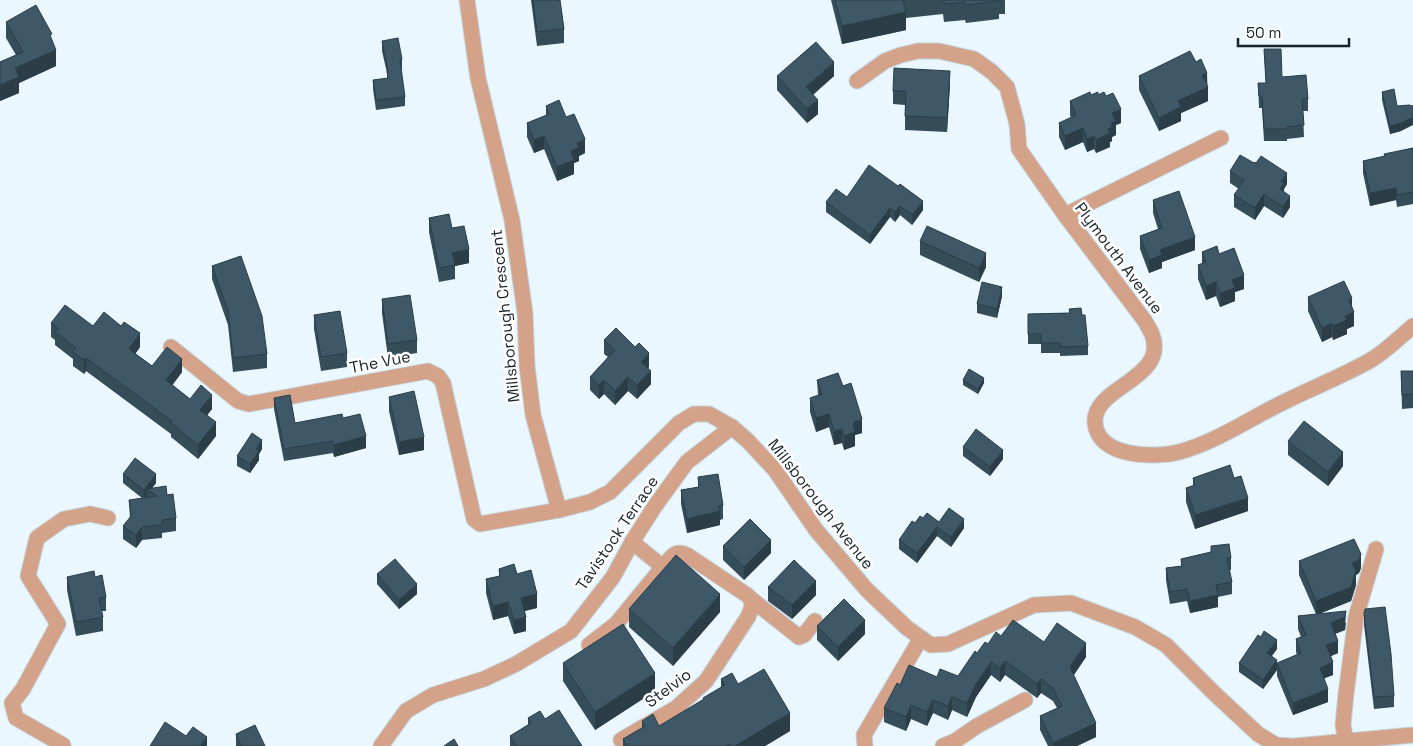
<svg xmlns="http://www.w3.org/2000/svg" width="1413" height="746" font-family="'Space Grotesk',sans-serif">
<rect width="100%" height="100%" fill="#ebf7fe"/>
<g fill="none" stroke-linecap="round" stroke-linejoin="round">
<!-- minor casing -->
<g stroke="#c5d1d8" stroke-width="17">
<g id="minor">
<polyline points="467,0 478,78 512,220 525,313 527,366 533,415 559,510"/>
<path d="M857,81l28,-20 16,-6 17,-4h21l35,8 18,13 15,15 10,37 2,25 46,66 80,106c2,4 5,9 7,13 17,46 -60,52 -57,89 3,35 60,35 84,29 37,-10 70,-33 103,-49 30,-15 61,-27 89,-43 15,-9 29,-23 42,-34"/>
<polyline points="1065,215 1221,138"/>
<polyline points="171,347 238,401 249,404 428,371 438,376 443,383 474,519 480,524 559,510 590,502 610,492 679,423 694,414 709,414 732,427 748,441 775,470 816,530 867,590 907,628 931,645 948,644 1034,605 1071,603 1135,627 1166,645 1215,694 1258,734 1276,745 1291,746"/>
<polyline points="751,599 799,637 804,635 815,621"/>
<polyline points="589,645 616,624 663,567"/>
<path d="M621,740l55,-32 30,-27 42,-64 4,-10 -1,-8 -4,-4 -60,-40c-13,-6 -16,3 -24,12l-31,-25"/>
<polyline points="1346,741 1343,725 1346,694 1356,617 1376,549"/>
<polyline points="63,745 16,718 12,703 23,689 58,624 28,576 37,538 64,519 90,514 108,518"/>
<polyline points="381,746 406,711 433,695 484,679 516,664 571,631 613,577 632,542 655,506 687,462 732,427"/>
<polyline points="865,746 864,735 921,638"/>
<polyline points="943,746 955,741 977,726 1025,700"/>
<polyline points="1295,746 1413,735"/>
</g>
</g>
<!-- minor -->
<use href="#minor" stroke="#d3a289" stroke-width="15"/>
</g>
<!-- wall -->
<g fill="#354c59">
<polygon points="531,0 560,0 564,29 564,43 537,46"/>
<polygon points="831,0 1005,0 1005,14 999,14 999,19 966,23 965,20 944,22 943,14 906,18 906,30 842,44"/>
<polygon points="6,22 52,41 56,66 19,83 19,93 0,101 0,62 16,55 6,38"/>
<polygon points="382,41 402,59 402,69 401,69 405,97 405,106 376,110 373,89 373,80 387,79 387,73 382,51"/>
<polygon points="1264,49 1282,77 1308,99 1308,111 1303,111 1304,137 1287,139 1287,141 1264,141 1262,108 1259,108 1258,83 1266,83"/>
<polygon points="1196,62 1207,73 1208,101 1181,113 1181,121 1159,131 1139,90 1139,76"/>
<polygon points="777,76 834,76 813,95 818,114 807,123 777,90"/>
<polygon points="950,84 947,132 905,130 905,105 893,104 893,91"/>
<polygon points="1382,92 1397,106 1401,131 1390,134 1382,100"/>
<polygon points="1091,95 1098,95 1121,123 1116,125 1116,135 1112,137 1112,141 1110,142 1110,147 1096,153 1094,149 1087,152 1083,142 1065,150 1059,137 1059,123 1071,118 1070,115 1070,101"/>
<polygon points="546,106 566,117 585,153 579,156 579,161 574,163 574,174 557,181 544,149 534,153 527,137 527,123 546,116"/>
<polygon points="1413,148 1413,204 1397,207 1396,200 1370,206 1363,173 1363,161 1384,156"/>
<polygon points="1230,171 1287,184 1284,189 1284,191 1290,207 1283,218 1264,206 1255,220 1234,207 1234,195 1239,189 1230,183"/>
<polygon points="847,197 923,210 912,225 900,215 895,222 890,217 870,244 826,212 826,202"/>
<polygon points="1153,200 1195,250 1162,262 1162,268 1149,273 1140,249 1140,236 1158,229 1153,213"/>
<polygon points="429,218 452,228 469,263 455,266 455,279 439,282 429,232"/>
<polygon points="920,241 986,267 979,282 920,255"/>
<polygon points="1202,252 1219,254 1244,289 1235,292 1235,301 1220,307 1216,296 1206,300 1198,279 1198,265 1202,264"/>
<polygon points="212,266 267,354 267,368 233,372 228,325 212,279"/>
<polygon points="1002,296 997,318 977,313 977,304"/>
<polygon points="1308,297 1352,308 1354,326 1347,329 1347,334 1333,340 1332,337 1322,342 1308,311"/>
<polygon points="382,299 417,340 417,353 388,358 382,313"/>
<polygon points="1069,309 1088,346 1088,355 1060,356 1060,353 1041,353 1041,344 1028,344 1028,314 1069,313"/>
<polygon points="314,315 347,353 347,367 321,371 314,329"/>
<polygon points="51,323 93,326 140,347 135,354 152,366 182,372 172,385 190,399 212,409 207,415 216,436 198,459 171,437 171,434 86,371 84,374 73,366 73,359 55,345 55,340 51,337"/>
<polygon points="604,340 649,367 648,368 651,384 637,399 628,391 615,405 604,394 599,399 590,390 590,377 608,357 604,354"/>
<polygon points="1401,371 1413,371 1413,408 1402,409"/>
<polygon points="817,380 843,386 862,433 855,435 855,446 844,450 842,443 834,445 829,427 816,432 810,412 810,398 818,395"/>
<polygon points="963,380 984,383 978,394 963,385"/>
<polygon points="389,397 424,450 399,455 389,411"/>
<polygon points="274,398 295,423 343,418 366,448 334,457 333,453 284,461 274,409"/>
<polygon points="1288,441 1343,466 1328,486 1288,455"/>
<polygon points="963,447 1003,459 990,476 963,456"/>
<polygon points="262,449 259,454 259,460 250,473 237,466 237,456"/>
<polygon points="123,474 156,483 152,488 167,495 176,518 176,531 162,533 162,538 142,540 136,548 123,539 123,526 130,518 129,500 142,498 123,483"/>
<polygon points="698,477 723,505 723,519 720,520 720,525 687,533 681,504 681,490 698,487"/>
<polygon points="1193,478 1234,478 1248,511 1195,529 1186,502 1186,488 1193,486"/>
<polygon points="923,518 964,528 951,547 937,536 917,563 899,549 899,540 915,523"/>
<polygon points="723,546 771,553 744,580 723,560"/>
<polygon points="1211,546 1231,558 1231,570 1229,570 1232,582 1232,594 1218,597 1218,607 1190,613 1187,601 1170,604 1166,580 1166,568 1181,566 1181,559 1211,552"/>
<polygon points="1299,561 1361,568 1359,573 1356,575 1356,585 1351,601 1319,614 1346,623 1345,630 1335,634 1338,653 1331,656 1333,675 1324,678 1328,702 1293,715 1277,676 1277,670 1263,689 1239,672 1239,663 1277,649 1272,656 1277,663 1297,655 1296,652 1296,639 1301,637 1298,629 1298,616 1316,614 1299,575"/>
<polygon points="499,569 517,574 537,608 524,611 526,631 514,634 508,616 493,620 486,593 486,579 499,576"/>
<polygon points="377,574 417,594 399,609 377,584"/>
<polygon points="67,577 95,577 106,597 106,611 101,611 103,617 103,631 76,636 67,590"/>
<polygon points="768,587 816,595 792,619 768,601"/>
<polygon points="629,609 720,612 673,666 629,627"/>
<polygon points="1364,614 1394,696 1394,707 1374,709 1364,625"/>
<polygon points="817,626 865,634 838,661 817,640"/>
<polygon points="1001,636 1044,642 1086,657 1073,675 1096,737 1077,746 1048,746 1040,730 1040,716 1057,708 1053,701 1041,693 1037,698 1005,675 1000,682 991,675 976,697 967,717 952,710 948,720 933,713 927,726 911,719 906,731 884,722 884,708 900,685 937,677 958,676 977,653 988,644"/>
<polygon points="563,663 655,691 595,730 563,681"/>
<polygon points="721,679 738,684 790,731 765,746 623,746 623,739 642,728 642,721 659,726 703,700 703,698 721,687"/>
<polygon points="528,718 545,719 582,746 510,746 510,736 528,725"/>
<polygon points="236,734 265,746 236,746"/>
</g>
<!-- shaded-wall -->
<g fill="#2b3e48">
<polygon points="906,12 906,30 842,44 842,26"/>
<polygon points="56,50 56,66 19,83 19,93 0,101 0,85 15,68"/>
<polygon points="834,62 834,76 806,100 806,87"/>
<polygon points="950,71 950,84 947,132 947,118"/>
<polygon points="1207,73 1207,87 1202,75"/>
<polygon points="1208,87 1208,101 1181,113 1181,121 1159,131 1159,118 1178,101"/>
<polygon points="818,100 818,114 807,123 807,109"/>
<polygon points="1121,109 1121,123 1116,125 1116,135 1112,137 1112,141 1110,142 1110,147 1096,153 1096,140 1108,129 1112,113"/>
<polygon points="1413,117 1413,125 1401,131 1390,134 1390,126"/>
<polygon points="1083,128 1083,142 1065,150 1065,136"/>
<polygon points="544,136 544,149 534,153 534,140"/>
<polygon points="1094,136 1094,149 1087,152 1087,139"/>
<polygon points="585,139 585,153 579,156 579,161 574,163 574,174 557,181 557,167 577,143"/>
<polygon points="1287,173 1287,184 1284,189 1284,195 1280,189 1281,181"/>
<polygon points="1396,188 1396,200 1370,206 1370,193"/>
<polygon points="1264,194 1264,206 1255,220 1255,208"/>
<polygon points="1290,196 1290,207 1283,218 1283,207"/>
<polygon points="923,201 923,210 912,225 912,215"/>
<polygon points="900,206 900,215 895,222 895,212"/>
<polygon points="890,208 890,217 870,244 870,235"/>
<polygon points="1195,237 1195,250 1162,262 1162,268 1149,273 1149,260 1160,250"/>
<polygon points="469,249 469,263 455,266 452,253"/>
<polygon points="986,253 986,267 979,282 979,268"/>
<polygon points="1244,275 1244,289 1235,292 1235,301 1220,307 1220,293 1232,280"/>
<polygon points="1216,282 1216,296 1206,300 1206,286"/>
<polygon points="1002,287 1002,296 997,318 997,309"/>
<polygon points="1352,298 1352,312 1349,300"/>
<polygon points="1354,312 1354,326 1347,329 1347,334 1333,340 1333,326 1345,316"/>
<polygon points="1332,323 1332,337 1322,342 1322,328"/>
<polygon points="140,333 140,347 129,363 129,349"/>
<polygon points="649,353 649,367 641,375 641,362"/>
<polygon points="86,358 86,371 84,374 84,360"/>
<polygon points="182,359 182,372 166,394 166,380"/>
<polygon points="651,371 651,384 637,399 637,385"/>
<polygon points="628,377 628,391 615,405 615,391"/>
<polygon points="984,378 984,383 978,394 978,389"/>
<polygon points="604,380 604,394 599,399 599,385"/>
<polygon points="212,395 212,409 200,424 200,410"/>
<polygon points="829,414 829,427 816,432 816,418"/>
<polygon points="862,419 862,433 855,435 855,446 844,450 844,436 854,422"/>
<polygon points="216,422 216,436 198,459 198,445"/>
<polygon points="842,429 842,443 834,445 834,431"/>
<polygon points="366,436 366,448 334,457 334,445"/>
<polygon points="424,437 424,450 399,455 399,442"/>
<polygon points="262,440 262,449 259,454 259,460 250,473 250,464 256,449"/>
<polygon points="1003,450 1003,459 990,476 990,467"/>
<polygon points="1343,452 1343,466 1328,486 1328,472"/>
<polygon points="156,474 156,483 150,491 147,489 147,495 144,499 144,490"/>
<polygon points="1248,498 1248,511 1195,529 1195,515"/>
<polygon points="720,511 720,525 687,533 687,519"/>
<polygon points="964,519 964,528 951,547 951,537"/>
<polygon points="142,527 142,540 136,548 136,535"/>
<polygon points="937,527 937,536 917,563 917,553"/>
<polygon points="771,540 771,553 744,580 744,567"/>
<polygon points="1361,554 1361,568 1359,573 1356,575 1356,585 1351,601 1316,615 1316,601"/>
<polygon points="816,581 816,595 792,619 792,605"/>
<polygon points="417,584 417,594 399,609 399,600"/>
<polygon points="537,594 537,608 521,612 521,598"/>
<polygon points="720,594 720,612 673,666 673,648"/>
<polygon points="1218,595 1218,607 1190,613 1190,601"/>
<polygon points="508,602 508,616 493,620 493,606"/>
<polygon points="1346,611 1345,630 1331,635 1331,623"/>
<polygon points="526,617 526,631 514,634 514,620"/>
<polygon points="865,620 865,634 838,661 838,647"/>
<polygon points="1277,640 1277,649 1267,662 1267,653"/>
<polygon points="1338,641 1338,653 1326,658 1326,645"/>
<polygon points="1086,643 1086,657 1070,681 1070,667"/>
<polygon points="1277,660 1277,670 1263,689 1263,680"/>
<polygon points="1005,661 1005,675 1000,682 1000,668"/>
<polygon points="991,662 991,675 976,697 967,717 967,703 976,684"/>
<polygon points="1333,662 1333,675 1320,680 1320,668"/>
<polygon points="655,673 655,691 595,730 595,712"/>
<polygon points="1041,679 1041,693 1037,698 1037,684"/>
<polygon points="1328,689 1328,702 1293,715 1293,703"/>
<polygon points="952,697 952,710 948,720 948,706"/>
<polygon points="933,700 933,713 927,726 927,712"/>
<polygon points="911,705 911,719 906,731 906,717"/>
<polygon points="790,713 790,731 765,746 735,746"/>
<polygon points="1096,723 1096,737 1077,746 1053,746 1053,743"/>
<polygon points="207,737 207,746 200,746"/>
</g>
<!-- building -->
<g fill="#3e5867" stroke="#2b3e48">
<polygon points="533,0 560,0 564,29 537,32"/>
<polygon points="835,0 905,0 903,0 906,12 842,26"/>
<polygon points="944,0 999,0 999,1 966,5 965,2 944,4"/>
<polygon points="36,5 52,34 50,35 56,50 15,68 19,77 0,85 0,62 23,52 6,22"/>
<polygon points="398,38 402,59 400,60 405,97 376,100 373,80 388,78 387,71 388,71 382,41"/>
<polygon points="816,42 834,62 806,87 818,100 807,109 777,76"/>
<polygon points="1264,49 1281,49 1282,77 1306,75 1308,99 1302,99 1304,125 1287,127 1287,129 1264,129 1262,96 1259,96 1258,83 1266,83"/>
<polygon points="1190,51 1196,62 1201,59 1207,73 1202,75 1208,87 1178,101 1181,107 1159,118 1139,76"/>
<polygon points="894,68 950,71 947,118 905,116 906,91 893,91"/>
<polygon points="1394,89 1397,106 1409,105 1413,106 1413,117 1401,123 1390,126 1382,92"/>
<polygon points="1090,92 1091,95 1098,92 1098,95 1104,92 1106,96 1113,93 1121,109 1112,113 1116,121 1111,123 1112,127 1108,129 1110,133 1096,140 1094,136 1087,139 1083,128 1065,136 1059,123 1076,115 1070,101"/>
<polygon points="559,100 566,117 574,114 585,139 577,143 579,148 571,151 574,160 557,167 544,136 534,140 527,123 549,114 546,106"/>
<polygon points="1413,148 1413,192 1397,195 1396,188 1370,193 1363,161 1385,156 1384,154"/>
<polygon points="1240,155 1254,163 1255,162 1256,163 1261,156 1287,173 1281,181 1284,183 1280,189 1290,196 1283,207 1264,194 1255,208 1234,195 1244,180 1230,171"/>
<polygon points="869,165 898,186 900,184 923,201 912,215 900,206 895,212 890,208 870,235 826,202 836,189 847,197"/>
<polygon points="1179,191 1195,237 1160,250 1162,255 1149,260 1140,236 1162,228 1153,200"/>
<polygon points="449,214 452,228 464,226 469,249 452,253 455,265 439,268 429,218"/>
<polygon points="927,226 986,253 979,268 920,241"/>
<polygon points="1217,246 1219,254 1234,248 1244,275 1232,280 1235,288 1220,293 1216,282 1206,286 1198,265 1206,262 1202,252"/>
<polygon points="241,256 262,316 267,354 233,358 228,311 212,266"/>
<polygon points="1344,281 1352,298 1349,300 1354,312 1345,316 1347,320 1333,326 1332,323 1322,328 1308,297"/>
<polygon points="982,282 1002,287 997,309 977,304"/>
<polygon points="410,295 417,340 388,344 382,299"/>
<polygon points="65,305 93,326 104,312 121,326 124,322 140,333 129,349 152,366 167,347 182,359 166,380 190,399 201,385 212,395 200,410 216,422 198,445 171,423 172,421 86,358 84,360 73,352 76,348 55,332 58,328 51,323"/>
<polygon points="1081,308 1082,315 1085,315 1088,346 1060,347 1060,343 1041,343 1041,334 1028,334 1028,314 1070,313 1069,309"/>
<polygon points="340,311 347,353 321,357 314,315"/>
<polygon points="616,328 635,347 639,343 649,353 641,362 651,371 637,385 628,377 615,391 604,380 599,385 590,377 615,350 604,340"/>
<polygon points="969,369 984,378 978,389 963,380"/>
<polygon points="1401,371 1413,371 1413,394 1402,395"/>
<polygon points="838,373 843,386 851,383 862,419 854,422 855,424 853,425 855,432 844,436 842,429 834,431 829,414 816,418 810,398 822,394 817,380"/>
<polygon points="414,391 424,437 399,442 389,397"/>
<polygon points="290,395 295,423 342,414 343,418 360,414 366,436 334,445 333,441 284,449 274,398"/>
<polygon points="1304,421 1343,452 1328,472 1288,441"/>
<polygon points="976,429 1003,450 990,467 963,447"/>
<polygon points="252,433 262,440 256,449 259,451 250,464 237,456"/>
<polygon points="135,458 156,474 144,490 123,474"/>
<polygon points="1230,465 1234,478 1241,476 1248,498 1195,515 1186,488 1195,485 1193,478"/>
<polygon points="718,474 723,505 719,506 720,511 687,519 681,490 699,487 698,477"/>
<polygon points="166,486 167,495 173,494 176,518 162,520 162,525 142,527 136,535 123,526 131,516 129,500 157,496 147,489"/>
<polygon points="949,508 964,519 951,537 937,527 917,553 899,540 912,521 915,523 920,516 923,518 927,513 939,522"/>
<polygon points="750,519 771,540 744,567 723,546"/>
<polygon points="1354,539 1361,554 1359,560 1352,563 1356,571 1351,587 1316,601 1299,561"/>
<polygon points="1229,544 1231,558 1227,558 1232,582 1216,585 1218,595 1190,601 1187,589 1170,592 1166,568 1182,566 1181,559 1211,552 1211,546"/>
<polygon points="676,555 720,594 673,648 629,609"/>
<polygon points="395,559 417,584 399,600 377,574"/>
<polygon points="794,560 816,581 792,605 768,587"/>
<polygon points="514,564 517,574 531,570 537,594 521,598 526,617 514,620 508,602 493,606 486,579 500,576 499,569"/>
<polygon points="94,571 95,577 102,575 106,597 99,598 103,617 76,622 67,577"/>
<polygon points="844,599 865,620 838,647 817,626"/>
<polygon points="1385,607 1391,654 1394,696 1374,697 1364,614 1365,609"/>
<polygon points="1346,611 1345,617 1331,623 1338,641 1326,645 1333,662 1320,668 1328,689 1293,703 1277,663 1301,653 1296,639 1306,635 1298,616"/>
<polygon points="1013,620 1044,642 1057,623 1086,643 1070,667 1096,723 1053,743 1040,716 1062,706 1053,688 1041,679 1037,684 1005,661 1000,668 991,662 976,684 967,703 952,697 948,706 933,700 927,712 911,705 906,717 884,708 897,683 900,685 909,665 937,677 940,669 958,676 975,651 977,653 985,642 988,644 996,632 1001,636"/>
<polygon points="623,624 655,673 595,712 563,663"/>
<polygon points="1264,631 1277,640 1267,653 1277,660 1263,680 1239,663 1258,635 1261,637"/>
<polygon points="764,669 790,713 735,746 731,746 730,744 726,746 627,746 623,739 645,726 642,721 653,714 659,726 704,699 703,698 725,685 721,679 732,673 738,684"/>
<polygon points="559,710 582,746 516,746 510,736 531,723 528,718 540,711 545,719"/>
<polygon points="165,722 186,736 193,727 207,737 200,746 150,746"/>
<polygon points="255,725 265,746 241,746 236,734"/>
<polygon points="454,739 458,746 444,746"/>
</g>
<g text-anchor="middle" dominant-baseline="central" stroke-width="5" stroke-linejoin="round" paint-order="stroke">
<!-- street labels -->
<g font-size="16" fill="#172229" stroke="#fff">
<text transform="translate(1119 258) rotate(53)">Plymouth Avenue</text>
<text transform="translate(505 316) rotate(-96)">Millsborough Crescent</text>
<text transform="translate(380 362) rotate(-11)">The Vue</text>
<text transform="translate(821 504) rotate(52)">Millsborough Avenue</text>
<text transform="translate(617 533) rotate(-56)">Tavistock Terrace</text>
<text transform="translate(668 688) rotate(-37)">Stelvio</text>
</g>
</g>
<!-- scale -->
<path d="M1238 38v8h111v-8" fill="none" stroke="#172229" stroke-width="2.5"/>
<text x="1246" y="38" font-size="15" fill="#172229" stroke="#ffffff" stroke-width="4" paint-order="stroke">50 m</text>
</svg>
